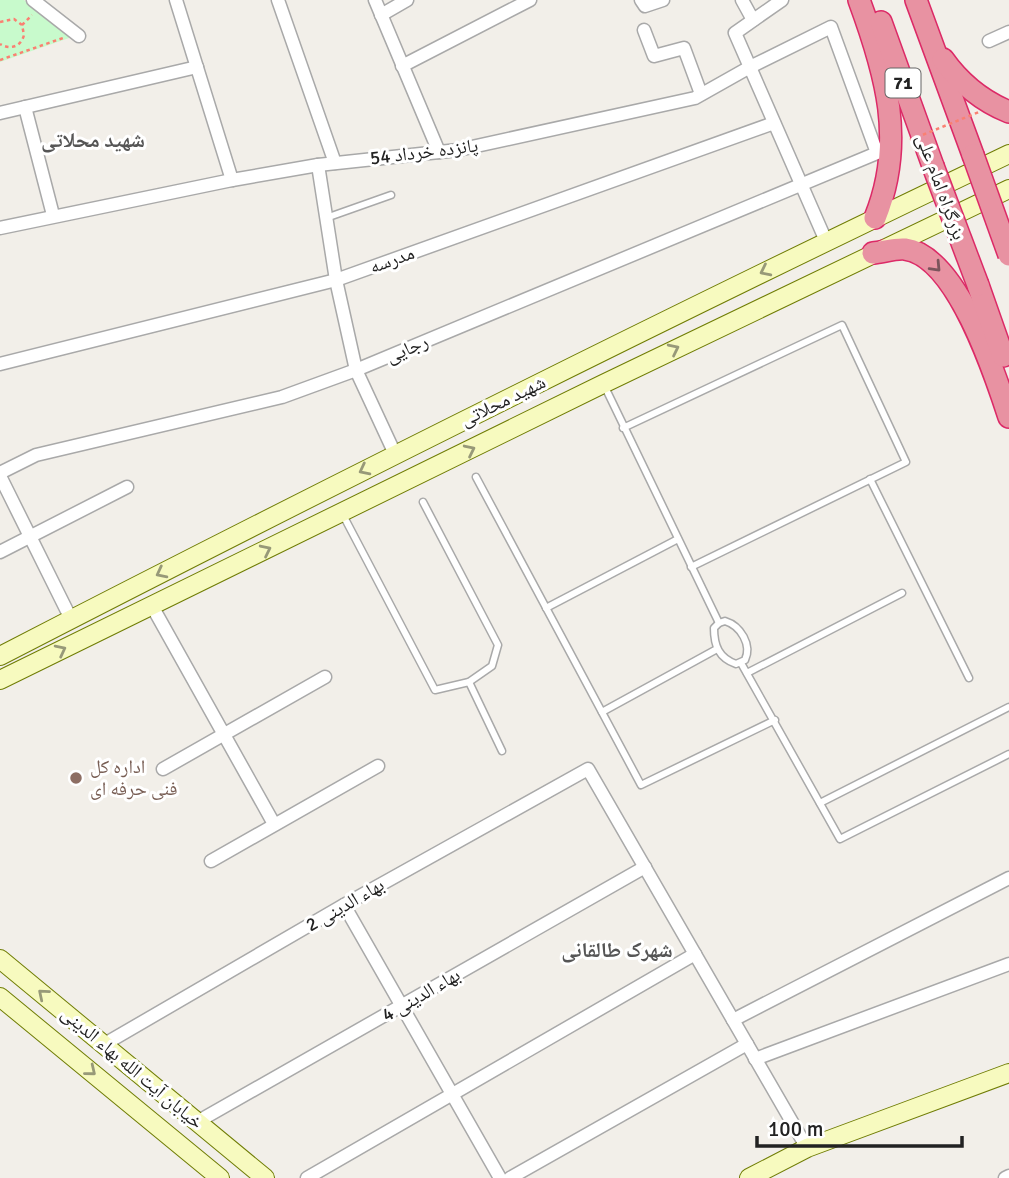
<svg xmlns="http://www.w3.org/2000/svg" width="1009" height="1178" font-family="Signika,'Noto Naskh Arabic',sans-serif">
<rect width="100%" height="100%" fill="#f2efe9"/>
<!-- park -->
<polygon fill="#c8facc" points="0,0 24,0 72,37 0,62"/>
<g fill="none" stroke-linecap="round" stroke-linejoin="round">
<!-- lane casing -->
<g stroke="#a9a9a9" stroke-width="9">
<g id="lane">
<polyline points="326,218 391,195"/>
<polyline points="604,385 719,623"/>
<polyline points="623,428 842,325 906,462 691,567"/>
<polyline points="476,477 641,785 775,720"/>
<polyline points="870,479 969,678"/>
<polyline points="343,515 435,690 469,682 492,666 498,645 423,502"/>
<polyline points="546,608 678,539"/>
<path d="M725,621c16,5 27,24 20,39l-9,4c-17,-6 -22,-18 -22,-36l5,-5z"/>
<polyline points="741,663 840,839 1009,754"/>
<polyline points="747,673 902,593"/>
<polyline points="469,682 502,751"/>
<polyline points="602,712 717,649"/>
<polyline points="820,803 1009,707"/>
</g>
</g>
<!-- street casing -->
<g stroke="#a9a9a9" stroke-width="15">
<g id="street">
<polyline points="33,0 79,36"/>
<polyline points="176,0 232,180"/>
<polyline points="278,0 335,163"/>
<polyline points="375,0 439,152"/>
<polyline points="641,0 645,6 663,0"/>
<polyline points="742,0 753,20"/>
<polyline points="782,0 735,33 826,241"/>
<polyline points="381,15 407,0"/>
<polyline points="644,30 654,56 684,48 701,94"/>
<polyline points="989,41 1009,32"/>
<polyline points="402,66 530,0"/>
<polyline points="25,107 53,215"/>
<polyline points="0,113 197,67"/>
<polyline points="318,165 336,280 356,370 395,454"/>
<polyline points="0,228 232,180 318,165 458,150 695,98 750,67 831,27 877,153 356,370 282,397 36,455 0,473"/>
<polyline points="0,364 336,280 774,123"/>
<polyline points="0,476 71,619"/>
<polyline points="0,552 127,487"/>
<polyline points="152,606 274,824"/>
<polyline points="163,769 325,677"/>
<polyline points="211,861 378,766"/>
<polyline points="344,905 500,1178"/>
<polyline points="733,1020 1009,878"/>
<polyline points="103,1045 344,905 588,769 807,1148"/>
<polyline points="755,1059 1009,964"/>
<polyline points="197,1122 645,867"/>
<polyline points="307,1178 695,954"/>
<polyline points="510,1178 747,1044"/>
<polyline points="1005,1178 1009,1176"/>
</g>
</g>
<!-- secondary casing -->
<g stroke="#707d05" stroke-width="20">
<g id="secondary">
<path d="M0,656c334,-172 670,-340 1009,-502"/>
<polyline points="0,680 603,384 1009,189"/>
<polyline points="0,959 265,1178"/>
<polyline points="0,997 220,1178"/>
<polyline points="749,1178 807,1148 1009,1073"/>
</g>
</g>
<!-- highway casing -->
<g stroke="#dc2a67" stroke-width="24">
<g id="highway">
<path d="M859,0c27,73 47,142 16,218"/>
<polyline points="916,0 973,155"/>
<polyline points="881,22 933,166"/>
<path d="M943,59c17,24 39,42 66,53"/>
<path d="M873,253c10,-1 23,-5 32,-4 52,7 90,125 104,168"/>
<polyline points="978,285 1003,356"/>
</g>
</g>
<!-- path -->
<g stroke="#fa8072" stroke-width="2.5" stroke-dasharray="3.5 3.5" stroke-linecap="butt">
<path d="M0,22l14,-3 8,6 2,10c-3,12 -14,15 -24,9"/>
<polyline points="22,25 32,15"/>
<polyline points="0,60 63,38"/>
</g>
<!-- lane -->
<use href="#lane" stroke="#fff" stroke-width="6"/>
<!-- street -->
<use href="#street" stroke="#fff" stroke-width="12"/>
<!-- secondary -->
<use href="#secondary" stroke="#f7fabf" stroke-width="18"/>
<!-- highway -->
<use href="#highway" stroke="#e892a2" stroke-width="21"/>
<!-- highway-bridge casing -->
<g stroke="#dc2a67" stroke-width="24" stroke-linecap="butt">
<g id="highway-bridge">
<polyline points="973,155 1009,255"/>
<polyline points="933,166 978,285"/>
</g>
</g>
<!-- path-bridge -->
<polyline stroke="#fa8072" stroke-width="2.5" stroke-dasharray="3.5 3.5" stroke-linecap="butt" points="910,140 979,112"/>
<!-- highway-bridge -->
<use href="#highway-bridge" stroke="#e892a2" stroke-width="21"/>
</g>
<!-- one-way arrows -->
<defs><path id="oneway-chevron" d="M-2-3.5L2.5 0L-2 3.5" fill="none" stroke-width="1.6" stroke-linecap="round" stroke-linejoin="round" transform="scale(1.75)"/></defs>
<use stroke="#7b545c" href="#oneway-chevron" transform="translate(936 267) rotate(47)"/>
<g stroke="#979978">
<use href="#oneway-chevron" transform="translate(765 271) rotate(154)"/>
<use href="#oneway-chevron" transform="translate(674 349) rotate(-26)"/>
<use href="#oneway-chevron" transform="translate(470 450) rotate(-26)"/>
<use href="#oneway-chevron" transform="translate(364 470) rotate(153)"/>
<use href="#oneway-chevron" transform="translate(266 550) rotate(-26)"/>
<use href="#oneway-chevron" transform="translate(161 573) rotate(153)"/>
<use href="#oneway-chevron" transform="translate(61 650) rotate(-27)"/>
<use href="#oneway-chevron" transform="translate(43 994) rotate(-140)"/>
<use href="#oneway-chevron" transform="translate(91 1071) rotate(39)"/>
</g>
<!-- markers -->
<circle fill="#8d6e63" stroke="#fff" stroke-width="2.5" cx="76" cy="778" r="7"/>
<g text-anchor="middle" dominant-baseline="central" stroke-width="6" stroke-linejoin="round" paint-order="stroke">
<!-- shield labels -->
<rect fill="#fff" stroke="#646464" stroke-width="2" x="885.5" y="68.5" width="35" height="29" rx="5"/>
<g font-size="18" font-weight="bold" fill="#222">
<text x="903" y="83">71</text>
</g>
<!-- street labels -->
<g font-size="19" fill="#222" stroke="#fff">
<text transform="translate(424 152) rotate(-7)">پانزده خرداد 54</text>
<text transform="translate(941 187) rotate(70)">بزرگراه امام علی</text>
<text transform="translate(392 260) rotate(-20)">مدرسه</text>
<text transform="translate(407 349) rotate(-23)">رجایی</text>
<text transform="translate(503 401) rotate(-26)">شهید محلاتی</text>
<text transform="translate(345 905) rotate(-30)">بهاء الدینی 2</text>
<text transform="translate(421 995) rotate(-30)">بهاء الدینی 4</text>
<text transform="translate(132 1068) rotate(40)">خیابان آیت الله بهاء الدینی</text>
</g>
<!-- education labels -->
<g font-size="19" fill="#785e54" stroke="#fff" text-anchor="start">
<text x="90" y="767">اداره کل<tspan x="90" dy="22">فنی حرفه ای</tspan></text>
</g>
<!-- neighbourhood labels -->
<g font-size="21" font-weight="bold" fill="#555" stroke="#fff">
<text x="93" y="140">شهید محلاتی</text>
<text x="617" y="950">شهرک طالقانی</text>
</g>
</g>
<!-- scale -->
<path d="M757 1136v10h205v-10" fill="none" stroke="#222222" stroke-width="3.5"/>
<text x="768" y="1136" font-size="21" fill="#222222" stroke="#ffffff" stroke-width="5" paint-order="stroke">100 m</text>
</svg>
